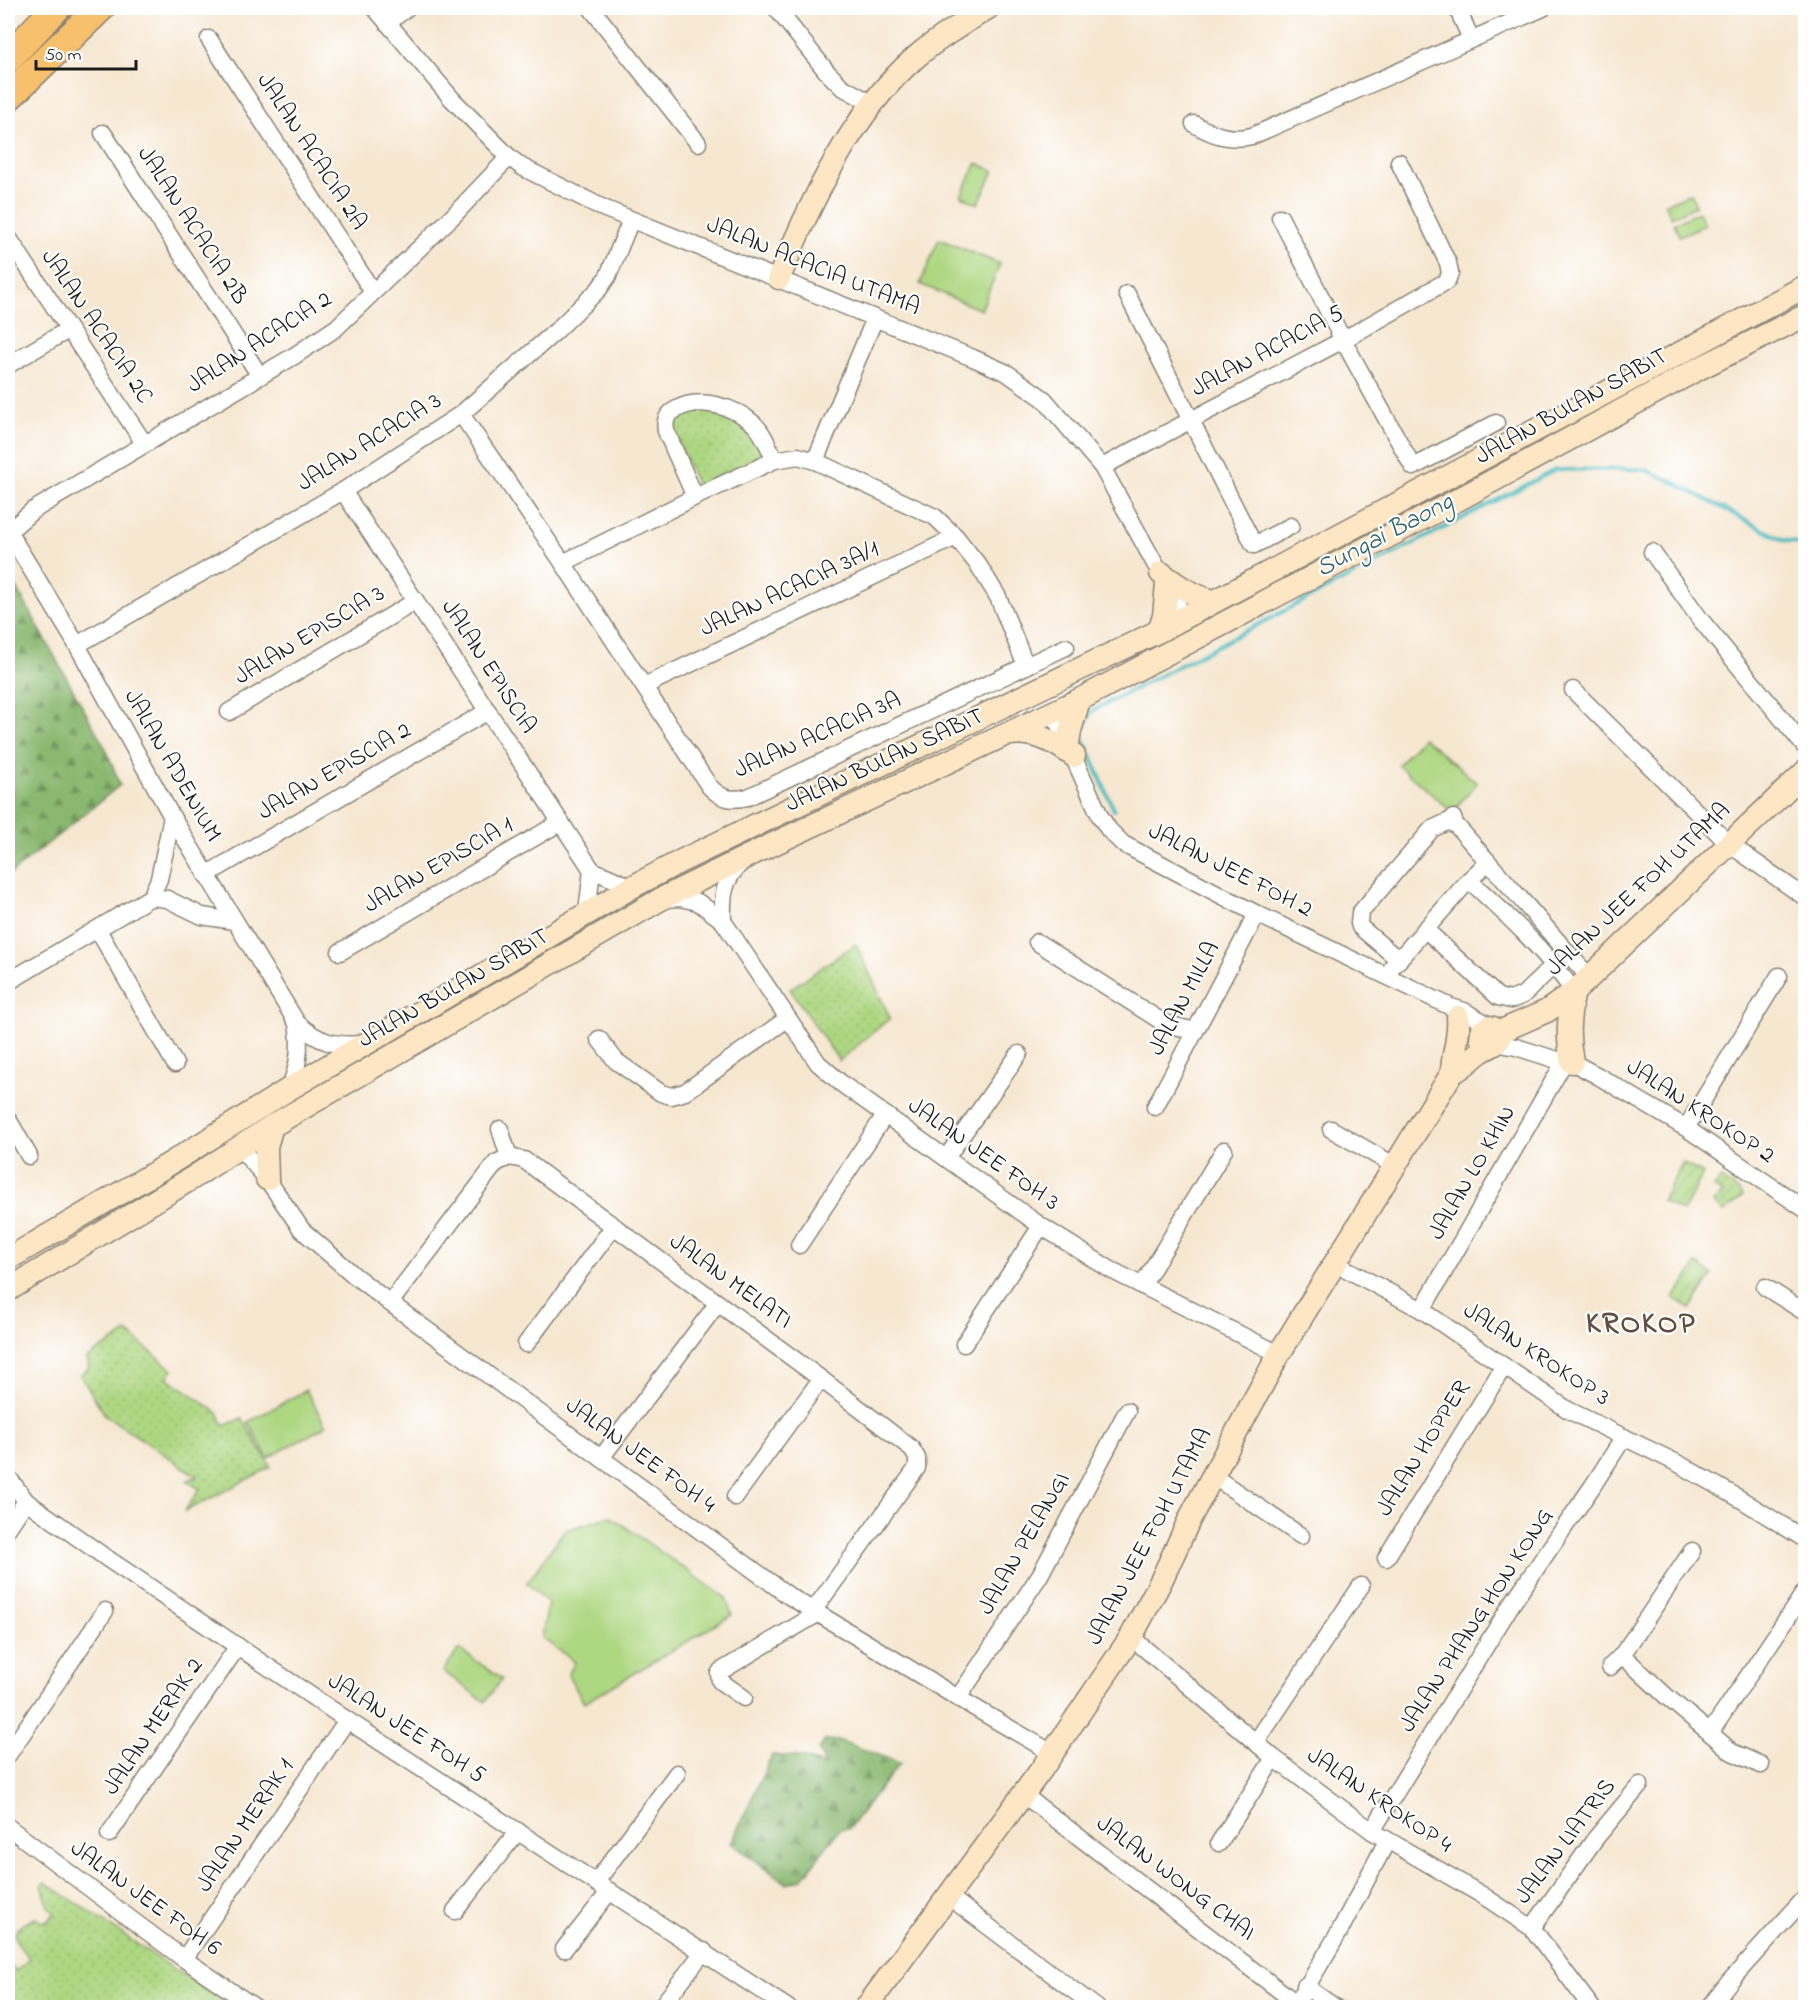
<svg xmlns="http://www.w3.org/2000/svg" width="1813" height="2015" font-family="'Indie Flower',sans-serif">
<defs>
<pattern id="grass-dots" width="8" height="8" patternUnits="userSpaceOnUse" patternTransform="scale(1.5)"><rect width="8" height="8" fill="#aed782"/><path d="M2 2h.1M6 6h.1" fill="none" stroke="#95b870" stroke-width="1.8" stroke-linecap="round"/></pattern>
<pattern id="forest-firs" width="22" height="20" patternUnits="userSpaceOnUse" patternTransform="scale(1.5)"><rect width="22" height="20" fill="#8ab870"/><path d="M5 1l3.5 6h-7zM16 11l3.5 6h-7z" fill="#70955b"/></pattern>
<pattern id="garden-furrows" width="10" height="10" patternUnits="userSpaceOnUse" patternTransform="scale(1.5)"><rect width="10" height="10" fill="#aed782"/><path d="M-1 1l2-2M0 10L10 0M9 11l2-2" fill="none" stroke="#95b870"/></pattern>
</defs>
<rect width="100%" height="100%" fill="#fff"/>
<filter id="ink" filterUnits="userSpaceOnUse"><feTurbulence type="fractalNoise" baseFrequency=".0167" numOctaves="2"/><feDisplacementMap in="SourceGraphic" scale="12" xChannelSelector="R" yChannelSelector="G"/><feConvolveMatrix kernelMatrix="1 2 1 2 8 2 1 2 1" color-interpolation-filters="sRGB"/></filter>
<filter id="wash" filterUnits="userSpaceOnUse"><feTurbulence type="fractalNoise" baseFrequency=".008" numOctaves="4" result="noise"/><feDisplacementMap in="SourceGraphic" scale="24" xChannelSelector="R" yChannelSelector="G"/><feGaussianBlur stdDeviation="1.35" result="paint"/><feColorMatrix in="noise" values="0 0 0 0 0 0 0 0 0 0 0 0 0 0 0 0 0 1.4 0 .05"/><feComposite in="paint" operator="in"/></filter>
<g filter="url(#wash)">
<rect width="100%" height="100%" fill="#f6e7d0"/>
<!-- grass -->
<g fill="url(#grass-dots)" stroke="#657a4f" stroke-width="1.5">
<polygon points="709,407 751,428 763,455 697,486 669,419"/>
<polygon points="856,944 890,1018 839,1061 790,989"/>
<polygon points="127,1332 173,1370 167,1377 218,1413 224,1426 242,1418 271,1467 184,1512 200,1489 187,1481 197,1476 105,1415 80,1375 89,1368 87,1358"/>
<path d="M45,1882l186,125h-223v-43l8,7 14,-12c-17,-20 -25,-29 6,-41l9,5 10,-10 -7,-7 -6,-21z"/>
</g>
<!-- forest -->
<g fill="url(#forest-firs)" stroke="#536a46" stroke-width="1.5">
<polygon points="8,572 107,751 120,785 8,876"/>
<polygon points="825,1740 841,1741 900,1763 849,1828 840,1829 802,1879 787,1884 731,1843 772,1755 801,1757 825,1765 819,1750"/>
</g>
<!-- garden -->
<g fill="url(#garden-furrows)" stroke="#657a4f" stroke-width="1.5">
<polygon points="1683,1163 1703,1174 1683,1212 1662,1201"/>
<polygon points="1721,1179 1740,1192 1743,1196 1724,1212 1713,1203 1723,1193 1714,1187"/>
<polygon points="1697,1264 1713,1275 1690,1309 1674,1298"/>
</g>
<!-- pitch -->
<g fill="#aed782" stroke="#657a4f" stroke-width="1.5">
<polygon points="977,163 994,171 978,204 961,196"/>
<polygon points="1691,193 1696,206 1671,217 1665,204"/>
<polygon points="1699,212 1705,225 1679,236 1674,223"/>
<polygon points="939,239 1000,264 981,310 920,284"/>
<polygon points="1423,737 1477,783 1452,812 1398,765"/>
<polygon points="306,1390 326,1426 268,1458 248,1422"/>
<polygon points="610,1516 726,1598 732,1615 584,1703 568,1675 575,1662 542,1638 548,1603 527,1583 564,1531"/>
<polygon points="459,1649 502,1679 485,1702 443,1671"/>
</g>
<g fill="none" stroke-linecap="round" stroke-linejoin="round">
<!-- stream -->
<polyline stroke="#4dbcc3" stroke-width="4" points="1114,810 1081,733 1092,711 1555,470 1644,469 1671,481 1783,540 1806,545"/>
</g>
</g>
<g filter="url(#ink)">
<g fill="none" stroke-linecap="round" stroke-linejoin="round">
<!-- street casing -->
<g stroke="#898276" stroke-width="19">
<g id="street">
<polyline points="375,8 452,99 509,157 522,167 603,208 973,358 1007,373 1044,399 1102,467 1184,617"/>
<polyline points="591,8 698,143"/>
<polyline points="776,8 827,72 842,87 873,104"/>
<polyline points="1457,8 1471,39"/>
<polyline points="387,23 407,8"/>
<polyline points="209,39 373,292"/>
<path d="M1194,124c19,11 36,17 58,12l291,-128"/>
<polyline points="103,133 260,376"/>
<polyline points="1280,217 1343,340 1413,467 1496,423"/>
<polyline points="8,237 144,443"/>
<polyline points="1127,294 1254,545 1291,526"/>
<polyline points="8,365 68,330"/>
<polyline points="461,414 563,563 695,497 775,460 798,456 815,461 935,517 956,537 979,566 998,597 1026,666"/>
<polyline points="815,461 875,318"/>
<polyline points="1102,467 1343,340 1447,281 1450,273 1448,263 1399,162"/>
<polyline points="343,491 592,870 632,887"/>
<path d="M695,497l-29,-66c-2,-11 1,-17 11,-22 22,-13 59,-2 77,15 10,9 15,25 21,36"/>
<path d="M8,531l69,114 95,172 125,206c23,20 36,23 67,21"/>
<polyline points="8,532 32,511 294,356 336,328 454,215 509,157"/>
<polyline points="1652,552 1700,619 1806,748"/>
<path d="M563,563l146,223c12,13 22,15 39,11l318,-150"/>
<polyline points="77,645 343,491 461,414 556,331 599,289 608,276 631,220"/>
<polyline points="644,686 956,537"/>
<polyline points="1573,690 1729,844 1806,898"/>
<polyline points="229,712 416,601"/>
<polyline points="1053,712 1100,816 1109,830 1123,844 1257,914 1451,1007 1464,1011 1492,1027"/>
<polyline points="1453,818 1455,824 1589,977"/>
<polyline points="206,875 488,711"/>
<path d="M1469,880c38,35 75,69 105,112"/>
<polyline points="151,897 159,879 172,817"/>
<polyline points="666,899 680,898 698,902 723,921 818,1063 842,1084 1041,1226 1111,1270 1279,1354"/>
<polyline points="587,912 592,870"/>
<path d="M723,921c-1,-25 0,-41 19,-59"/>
<polyline points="1425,929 1498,997 1511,1000 1523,995 1555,964"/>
<polyline points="98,930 175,1064"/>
<polyline points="1037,942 1164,1023 1194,1031"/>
<polyline points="340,952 561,822"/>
<polyline points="1399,960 1360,927 1359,923 1360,913 1432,829 1447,822 1455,824"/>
<polyline points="1392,967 1469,880 1488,862"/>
<polyline points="8,982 151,897 167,899 202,916 234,921"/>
<polyline points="599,1039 616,1061 661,1093 671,1096 685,1092 787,1019"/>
<polyline points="1496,1043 1516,1047 1557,1060 1566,1059 1598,1076 1686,1128 1806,1210"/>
<path d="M289,1089c10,-23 12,-42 8,-66"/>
<polyline points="1155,1107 1257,914"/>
<polyline points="8,1119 29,1156"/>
<polyline points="1686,1128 1779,976"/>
<polyline points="500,1129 509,1157"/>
<polyline points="1331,1129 1395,1166"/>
<polyline points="240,1148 267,1179 302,1230 355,1276 390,1303 789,1596 958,1698 1052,1753"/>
<polyline points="946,1158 1019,1054"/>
<polyline points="799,1245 885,1115"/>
<polyline points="1335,1263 1422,1310 1568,1410 1679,1464 1742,1500 1806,1540"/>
<polyline points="1142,1286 1224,1150"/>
<polyline points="1765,1287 1806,1313"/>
<polyline points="390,1303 496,1163 509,1157 524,1160 821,1379 911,1448 917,1458 917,1468 813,1611"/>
<polyline points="1422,1310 1566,1059"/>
<polyline points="526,1344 614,1226"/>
<polyline points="964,1344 1041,1226"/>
<polyline points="601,1458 718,1303"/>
<polyline points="1213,1476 1301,1536"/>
<polyline points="8,1477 26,1501 105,1557 347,1720 788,2008"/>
<polyline points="735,1497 821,1379"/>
<polyline points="8,1528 26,1501"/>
<polyline points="1692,1551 1622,1655 1666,1696 1710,1733 1806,1590"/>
<polyline points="1386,1558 1504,1366"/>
<polyline points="1131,1637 1274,1758 1372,1831 1482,1895 1532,1928 1592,2008"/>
<polyline points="1610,1667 1622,1655"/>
<polyline points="744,1698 720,1681 719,1674 721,1671 817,1614"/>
<polyline points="958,1698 1040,1575 1127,1411"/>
<polyline points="1710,1733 1732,1752 1761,1765"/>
<polyline points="1256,1742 1361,1586"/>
<polyline points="8,1755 105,1611"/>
<polyline points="1024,1795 1296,2003"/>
<polyline points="8,1827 184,1959 256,2008"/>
<polyline points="1372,1831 1511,1605 1592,1487 1624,1437"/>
<polyline points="109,1834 238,1646"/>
<polyline points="1219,1843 1274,1758"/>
<polyline points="596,1882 677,1773"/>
<polyline points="948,1896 1097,2008"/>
<polyline points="455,1911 518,1831"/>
<polyline points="1532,1928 1595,1839 1640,1785"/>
<polyline points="564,1949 610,1891"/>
<polyline points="184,1959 347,1720"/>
<polyline points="1305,1986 1336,2008"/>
<polyline points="660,2008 704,1951"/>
<polyline points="1294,2008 1338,1934 1387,1841"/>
<polyline points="1709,2008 1730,1981 1806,1897"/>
</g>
</g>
<!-- secondary casing -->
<g stroke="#898276" stroke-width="25">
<g id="secondary">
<path d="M779,278c31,-75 74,-167 137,-221 22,-19 48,-34 72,-49"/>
<path d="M1161,573c17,13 31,22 52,28"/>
<polyline points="1159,631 1164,616 1167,583"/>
<path d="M1009,734c26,-3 44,7 65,22"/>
<polyline points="1068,745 1070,731 1079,700"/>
<polyline points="1499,1032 1547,1011 1574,992 1806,771"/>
<path d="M1572,1062c-5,-25 -4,-45 2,-70"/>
<path d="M1452,1073c11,-5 18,-13 27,-20 5,-4 12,-6 17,-10 9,-7 1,-15 -7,-16l-7,4 -1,7 2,4 8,3"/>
<path d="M1452,1073c0,-20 8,-34 6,-56"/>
<polyline points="267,1179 266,1147 272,1126"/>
<polyline points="8,1259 166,1166 289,1089 632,887 681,861 1159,631 1806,286"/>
<polyline points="8,1290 194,1177 272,1126 661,899 748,856 1079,700 1463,497 1698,369 1806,315"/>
<polyline points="866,2008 1041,1770 1131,1637 1161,1581 1191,1516 1279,1354 1452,1073"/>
</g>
</g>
<!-- highway casing -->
<g stroke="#898276" stroke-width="31">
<g id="highway">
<polyline points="8,58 56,8"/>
<polyline points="8,97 100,8"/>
</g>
</g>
<!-- street -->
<use href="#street" stroke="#fff" stroke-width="16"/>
<!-- secondary -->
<use href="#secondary" stroke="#fce6c4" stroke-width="22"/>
<!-- highway -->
<use href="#highway" stroke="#f7c06c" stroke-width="28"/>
</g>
</g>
<g text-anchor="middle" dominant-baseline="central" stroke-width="4.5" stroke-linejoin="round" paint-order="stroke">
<!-- street labels -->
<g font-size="24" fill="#1c1c1c" stroke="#fff">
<text transform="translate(311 152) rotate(57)">JALAN ACACIA 2A</text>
<text transform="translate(192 226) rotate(57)">JALAN ACACIA 2B</text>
<text transform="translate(813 267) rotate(22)">JALAN ACACIA UTAMA</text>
<text transform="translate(96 327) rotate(56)">JALAN ACACIA 2C</text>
<text transform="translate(260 343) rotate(-33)">JALAN ACACIA 2</text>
<text transform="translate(1268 352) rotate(-28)">JALAN ACACIA 5</text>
<text transform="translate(1572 407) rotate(-29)">JALAN BULAN SABIT</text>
<text transform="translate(370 443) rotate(-32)">JALAN ACACIA 3</text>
<text transform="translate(790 590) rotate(-25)">JALAN ACACIA 3A/1</text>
<text transform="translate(310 636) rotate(-31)">JALAN EPISCIA 3</text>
<text transform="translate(488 667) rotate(57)">JALAN EPISCIA</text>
<text transform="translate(818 736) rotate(-24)">JALAN ACACIA 3A</text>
<text transform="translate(885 761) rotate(-25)">JALAN BULAN SABIT</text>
<text transform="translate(172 766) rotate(60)">JALAN ADENIUM</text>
<text transform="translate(335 772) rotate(-30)">JALAN EPISCIA 2</text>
<text transform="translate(439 866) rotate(-30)">JALAN EPISCIA 1</text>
<text transform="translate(1230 871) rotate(27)">JALAN JEE FOH 2</text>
<text transform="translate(1639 890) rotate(-43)">JALAN JEE FOH UTAMA</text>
<text transform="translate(454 989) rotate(-30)">JALAN BULAN SABIT</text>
<text transform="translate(1185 999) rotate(-62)">JALAN MILLA</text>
<text transform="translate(1700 1112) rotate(33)">JALAN KROKOP 2</text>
<text transform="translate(983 1155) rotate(35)">JALAN JEE FOH 3</text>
<text transform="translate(1473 1173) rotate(-60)">JALAN LO KHIN</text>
<text transform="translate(730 1282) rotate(36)">JALAN MELATI</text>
<text transform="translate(1536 1355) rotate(33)">JALAN KROKOP 3</text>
<text transform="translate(1424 1449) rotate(-58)">JALAN HOPPER</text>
<text transform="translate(640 1456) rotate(36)">JALAN JEE FOH 4</text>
<text transform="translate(1150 1537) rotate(-62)">JALAN JEE FOH UTAMA</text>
<text transform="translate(1025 1544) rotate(-60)">JALAN PELANGI</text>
<text transform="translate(1477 1621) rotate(-57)">JALAN PHANG HON KONG</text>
<text transform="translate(154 1727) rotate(-56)">JALAN MERAK 2</text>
<text transform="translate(406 1729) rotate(33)">JALAN JEE FOH 5</text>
<text transform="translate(1379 1801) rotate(34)">JALAN KROKOP 4</text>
<text transform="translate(246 1826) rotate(-56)">JALAN MERAK 1</text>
<text transform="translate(1566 1842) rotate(-53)">JALAN LIATRIS</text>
<text transform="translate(1175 1879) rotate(37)">JALAN WONG CHAI</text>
<text transform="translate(145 1899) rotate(36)">JALAN JEE FOH 6</text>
</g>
<!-- water labels -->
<g font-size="26" font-style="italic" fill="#326467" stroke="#fff">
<text transform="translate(1385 536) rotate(-28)">Sungai Baong</text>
</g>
<!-- district labels -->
<g font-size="30" font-weight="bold" letter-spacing="1.5" fill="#614d41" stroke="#fff">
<text x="1641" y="1325">KROKOP</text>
</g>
</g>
<!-- margin -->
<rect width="1813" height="2015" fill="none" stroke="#fff" stroke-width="30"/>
<!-- scale -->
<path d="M36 60v9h100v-9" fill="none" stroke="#1c1c1c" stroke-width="3"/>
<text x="45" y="60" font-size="18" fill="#1c1c1c" stroke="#ffffff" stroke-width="4.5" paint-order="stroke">50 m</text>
</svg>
